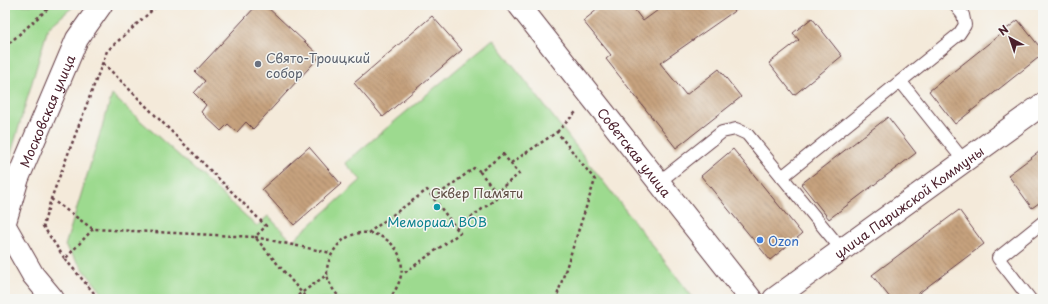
<svg xmlns="http://www.w3.org/2000/svg" width="1048" height="304" font-family="'Playpen Sans',sans-serif">
<defs>
<pattern id="building-back-hatch" width="6" height="6" patternUnits="userSpaceOnUse"><rect width="6" height="6" fill="#c6a27e"/><path d="M-1 5l2 2M0 0l6 6M5-1l2 2" fill="none" stroke="#a38367"/></pattern>
</defs>
<rect width="100%" height="100%" fill="#f6f6f2"/>
<filter id="ink" filterUnits="userSpaceOnUse"><feTurbulence type="fractalNoise" baseFrequency=".025" numOctaves="2"/><feDisplacementMap in="SourceGraphic" scale="8" xChannelSelector="R" yChannelSelector="G"/><feConvolveMatrix kernelMatrix="1 2 1 2 8 2 1 2 1" color-interpolation-filters="sRGB"/></filter>
<filter id="wash" filterUnits="userSpaceOnUse"><feTurbulence type="fractalNoise" baseFrequency=".012" numOctaves="4" result="noise"/><feDisplacementMap in="SourceGraphic" scale="16" xChannelSelector="R" yChannelSelector="G"/><feGaussianBlur stdDeviation="0.9" result="paint"/><feColorMatrix in="noise" values="0 0 0 0 0 0 0 0 0 0 0 0 0 0 0 0 0 1.4 0 .05"/><feComposite in="paint" operator="in"/></filter>
<g filter="url(#wash)">
<rect width="100%" height="100%" fill="#f4eada"/>
<!-- park -->
<g fill="#9dda8f" stroke="#747c5d">
<polygon points="5,5 75,5 48,28 5,174"/>
<polygon points="493,39 694,299 107,299 65,246 112,95 257,226 268,216 292,241 361,180 345,163"/>
</g>
<g id="blocks">
<!-- building -->
<g fill="url(#building-back-hatch)">
<polygon points="257,5 265,5 320,56 253,129 246,122 237,132 228,124 221,131 201,112 206,105 194,93 205,81 195,72"/>
<polygon points="603,5 631,5 643,21 665,5 743,5 660,63 686,95 719,69 741,97 676,148 606,59 611,55 583,21"/>
<polygon points="432,16 462,50 383,117 354,83"/>
<polygon points="812,18 842,56 794,95 769,63 799,40 793,33"/>
<polygon points="1018,20 1043,51 1043,54 955,124 929,91"/>
<polygon points="888,117 916,153 829,219 801,184"/>
<polygon points="309,147 341,184 294,225 262,189"/>
<polygon points="733,149 802,234 770,260 701,176"/>
<polygon points="1043,149 1043,200 1032,208 1008,175"/>
<polygon points="959,210 984,244 911,299 891,299 872,275"/>
</g>
</g>
</g>
<g filter="url(#ink)">
<use href="#blocks" fill-opacity="0" stroke="#643d45" stroke-width="1"/>
<g fill="none" stroke-linecap="round" stroke-linejoin="round">
<!-- lane casing -->
<g stroke="#643d45" stroke-width="14">
<g id="lane">
<polyline points="901,82 964,161"/>
<polyline points="782,177 959,34 965,25 963,15 955,5"/>
<polyline points="659,182 722,132 736,129 747,134 842,250"/>
<polyline points="1030,299 998,258 1043,222"/>
</g>
</g>
<!-- street casing -->
<g stroke="#643d45" stroke-width="24">
<g id="street">
<path id="s1" d="M519,5l232,294"/>
<path id="s2" d="M774,299l269,-195"/>
</g>
</g>
<!-- secondary casing -->
<g stroke="#643d45" stroke-width="24">
<g id="secondary">
<path id="s3" d="M5,222l13,-44 59,-139 24,-34"/>
<polyline points="5,226 33,275 53,299"/>
</g>
</g>
<!-- path -->
<g stroke="#643d45" stroke-width="2.5" stroke-dasharray="3 3" stroke-linecap="butt">
<polyline points="5,47 52,5"/>
<polyline points="103,63 266,226 255,237"/>
<polyline points="557,132 576,112"/>
<polygon points="503,154 519,174 496,192 480,172"/>
<polyline points="511,163 557,132 595,180 556,299"/>
<polyline points="434,198 474,168 480,171"/>
<polyline points="51,199 93,229 255,237 307,299"/>
<polyline points="456,228 496,199 496,192"/>
<polyline points="93,229 65,259 43,226 51,199 107,51 158,5"/>
<polyline points="368,233 427,190 460,233 403,274"/>
<polyline points="255,237 331,253"/>
<polyline points="65,259 99,299"/>
<polyline points="293,299 328,274"/>
<path d="M342,299c-10,-8 -18,-22 -14,-35 19,-63 106,-20 61,35"/>
</g>
<!-- lane -->
<use href="#lane" stroke="#fff" stroke-width="12"/>
<!-- street -->
<use href="#street" stroke="#fff" stroke-width="22"/>
<!-- secondary -->
<use href="#secondary" stroke="#fff" stroke-width="22"/>
</g>
</g>
<!-- markers -->
<circle fill="#6b7280" stroke="#f6f6f2" stroke-width="1.5" cx="258" cy="64" r="4"/>
<circle fill="#0f9aa8" stroke="#f6f6f2" stroke-width="1.5" cx="437" cy="207" r="4"/>
<circle fill="#3f7fe0" stroke="#f6f6f2" stroke-width="1.5" cx="760" cy="240" r="4"/>
<g text-anchor="middle" dominant-baseline="central" stroke-width="3" stroke-linejoin="round" paint-order="stroke">
<!-- worship labels -->
<g font-size="13" fill="#5b616d" stroke="#f6f6f2" text-anchor="start">
<text x="266" y="57">Свято-Троицкий<tspan x="266" dy="15">собор</tspan></text>
</g>
<!-- street labels -->
<g font-size="13" fill="#4a1f2b" stroke="#f6f6f2">
<text stroke="none"><textPath href="#s3" startOffset="119">Московская улица</textPath></text>
<text stroke="none"><textPath href="#s1" startOffset="187">Советская улица</textPath></text>
<text stroke="none"><textPath href="#s2" startOffset="166">улица Парижской Коммуны</textPath></text>
</g>
<!-- park labels -->
<g font-size="13" fill="#5f4e44" stroke="#f6f6f2">
<text x="477" y="192">Сквер Памяти</text>
</g>
<!-- culture labels -->
<g font-size="13" fill="#0d838f" stroke="#f6f6f2">
<text x="437" y="221">Мемориал ВОВ</text>
</g>
<!-- shop labels -->
<g font-size="13" fill="#366cbe" stroke="#f6f6f2" text-anchor="start">
<text x="768" y="240">Ozon</text>
</g>
</g>
<!-- margin -->
<rect width="1048" height="304" fill="none" stroke="#f6f6f2" stroke-width="20"/>
<!-- north arrow -->
<g transform="translate(1010 38) rotate(320)" stroke="#f6f6f2" stroke-width="3" paint-order="stroke">
<path d="M0-3L7 15L0 10L-7 15Z" fill="#4a1f2b"/>
<text y="-6" font-size="11" font-weight="bold" text-anchor="middle" fill="#4a1f2b">N</text>
</g>
</svg>
